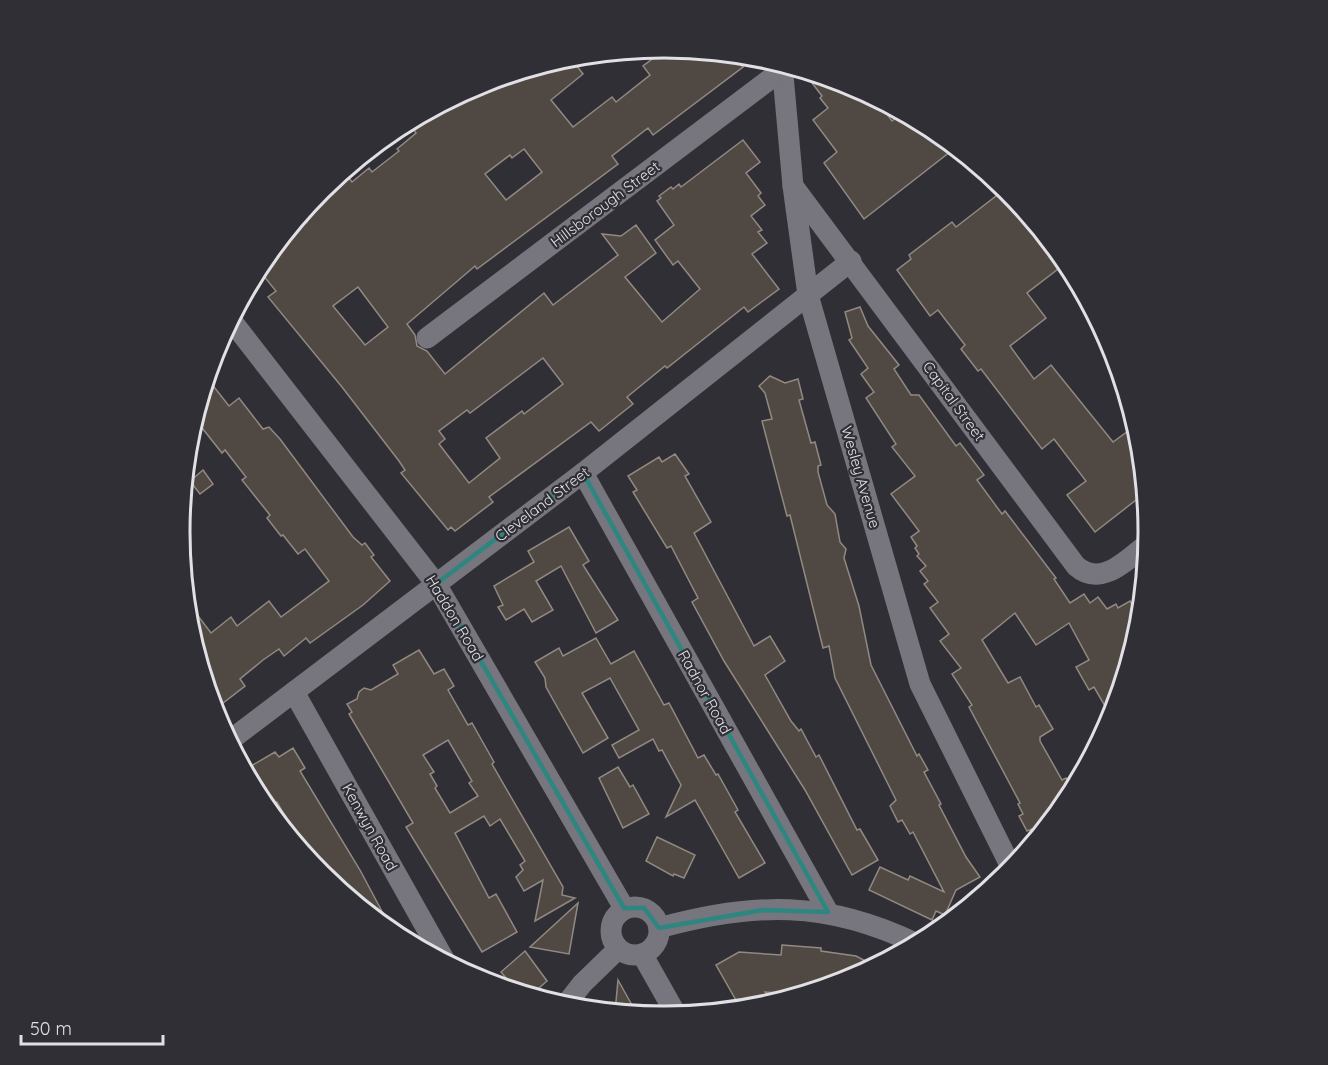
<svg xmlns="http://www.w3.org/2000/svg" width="1328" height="1065" font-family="Quicksand,sans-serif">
<rect width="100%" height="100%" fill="#312f36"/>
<!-- building -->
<g fill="#504943" stroke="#918982" stroke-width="1.5" fill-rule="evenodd">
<path d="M667,48l67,7 9,12 -90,68 -5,-7 -36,28 6,8 -141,105 -2,-3 -68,58 8,11 2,11 10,5 18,23 99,-81 9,12 65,-50 -16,-21 19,2 15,-11 20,28 -31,24 37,45 38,-33 -22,-28 -5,4 -18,-25 19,-15 -17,-24 4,-3 -2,-2 12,-9 2,2 6,-5 2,3 62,-47 17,22 -14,11 15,20 -3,3 7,9 -14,11 11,14 -4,2 9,11 -15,11 27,35 -31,23 -4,-5 -77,61 -2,-2 -38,31 6,7 -34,27 -8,-9 -102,75 4,5 -38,29 -4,-4 -3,3 -47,-57 4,-3 -6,-9 -57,-74 -74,-90 8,-6 -18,-22 23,-29 26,-18 -4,-4 21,-21 25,-19 3,4 17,-14 3,4 27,-21 -2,-2 19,-16 -2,-3 44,-34 21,-11 91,-28 13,17 -32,26 22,27 39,-30 4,5 34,-27 -7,-9zM524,149l18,23 -36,28 -21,-26 25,-19 2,3zM358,287l30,40 -23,18 -32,-39zM543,358l20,26 -39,30 -2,-3 -36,27 14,20 -31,25 -30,-39 6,-5 -6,-8 28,-21 3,3z"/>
<polygon points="803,71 850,85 876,99 892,121 902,113 933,130 955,148 864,219 824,163 837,152 813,120 828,108 820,98 822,96"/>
<polygon points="1005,189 1066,263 1027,293 1046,318 1010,346 1034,379 1051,365 1113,442 1135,426 1139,438 1145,493 1095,532 1067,495 1086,481 1054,439 1042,449 981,369 978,371 961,349 965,345 938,310 930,316 897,270 911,259 909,255 952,222 956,227"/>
<polygon points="860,307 868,326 899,365 894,369 911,395 919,395 956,446 960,443 984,475 977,480 1002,514 1005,511 1056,578 1054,579 1070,603 1084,594 1090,603 1098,597 1107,609 1116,604 1118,608 1130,601 1140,619 1112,718 1094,687 1089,690 1076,667 1089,660 1069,623 1036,645 1015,613 982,640 1008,683 1020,677 1036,707 1039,705 1053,729 1040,737 1040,741 1062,780 1066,778 1073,791 1036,839 1032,829 1027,831 1019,816 1023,814 1018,804 1020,803 969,707 972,705 952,674 961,668 940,641 949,634 930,608 938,602 924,584 928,581 920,571 926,566 917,556 919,554 915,548 917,546 911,537 919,531 891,494 915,476 892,447 896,444 866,398 874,392 861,374 868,368 849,340 852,338 845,312"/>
<polygon points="770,376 785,383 798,379 803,399 799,400 811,443 815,442 821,465 818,466 818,472 827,505 835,514 840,542 846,549 844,558 859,606 871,665 917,756 919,754 928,770 924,772 941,804 939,805 966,857 980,877 956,890 945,915 936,911 932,920 869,890 880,867 908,880 910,876 944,892 913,832 910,834 902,820 898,822 890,806 896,800 835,678 829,646 823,648 790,515 787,516 762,421 772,419 765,393 759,386"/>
<polygon points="207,378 229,406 239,398 263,429 269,427 280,439 353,537 362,545 365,543 374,555 371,557 390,581 363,605 310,643 306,638 284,656 279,649 263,660 240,679 245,686 214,710 189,627 186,600 211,633 231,617 237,626 269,601 281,617 329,581 305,549 298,554 283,535 281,536 267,518 270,515 242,480 246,477 225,450 222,453 195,419"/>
<polygon points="675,454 689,474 685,476 711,522 694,533 754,646 770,636 785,661 765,675 791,721 799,731 801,729 816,757 819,755 857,830 860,829 878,860 852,875 805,790 724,661 692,602 698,598 671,546 667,548 633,492 637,490 628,476 659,457 662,462"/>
<polygon points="203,470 213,484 200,494 190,481"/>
<polygon points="569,527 589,561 583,565 618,620 596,633 561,566 536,581 553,610 532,622 524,609 506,620 498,607 503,605 494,586 534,562 528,551"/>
<polygon points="596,638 611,664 634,651 664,705 669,703 698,758 704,755 716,775 718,774 738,810 735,812 765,863 739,878 695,800 666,817 681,785 662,750 659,751 653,739 619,758 612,745 639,730 610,678 582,693 608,738 583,753 546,687 545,678 535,662 559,648 563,656"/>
<path d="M419,650l15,24 10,-5 10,17 -6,4 20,35 4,-2 22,39 -2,2 71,123 -1,8 13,3 -40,23 8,-41 -19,11 -8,-14 7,-7 -3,-5 5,-4 -25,-42 -10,7 -6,-10 -29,17 34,65 7,-4 21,38 -35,20 -76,-125 7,-4 -64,-109 3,-2 -5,-8 10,-5 2,-7 5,-4 7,2 27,-16 -5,-9zM448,740l24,41 -3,2 9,13 -28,17 -15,-25 2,-2 -7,-12 4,-2 -11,-17z"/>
<polygon points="293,748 305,768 300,771 360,870 394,934 321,875 292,839 297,837 277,802 273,804 251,766 275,752 279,757"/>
<polygon points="618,767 630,787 633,785 649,814 623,828 599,778"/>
<polygon points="657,837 695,855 684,878 674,874 673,876 646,861"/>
<polygon points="578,903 569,954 530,947"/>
<polygon points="782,945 821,948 821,951 856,956 875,966 849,980 809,992 784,990 784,993 765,992 772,1004 741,1009 716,965 739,952 781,955"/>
<polygon points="525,951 547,981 530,996 497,986 506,978 501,972"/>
<polygon points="618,980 637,1014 615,1012"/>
</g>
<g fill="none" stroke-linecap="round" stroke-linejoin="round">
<!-- minor -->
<g stroke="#77757d" stroke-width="21">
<polyline points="782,64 793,186 808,295 920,684 1012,869"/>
<path d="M793,186l283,380c25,22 51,-6 71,-22"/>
<polyline points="231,320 436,584 624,908"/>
<polyline points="427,338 782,70"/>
<polyline points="583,473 828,912"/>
<polyline points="294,692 446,963"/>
<polyline points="229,741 583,473 851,261"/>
<circle cx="635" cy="931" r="24"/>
<path d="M659,928c94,-26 168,-28 258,16"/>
<polyline points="642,954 677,1016"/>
<polyline points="565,1006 582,984 618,949"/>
</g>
</g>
<!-- marked area -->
<path fill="none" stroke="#2e8680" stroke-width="4.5" stroke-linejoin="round" d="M583,473l245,439 -65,-2 -104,18 -15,-20h-20l-188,-324z"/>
<g text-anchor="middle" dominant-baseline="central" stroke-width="4.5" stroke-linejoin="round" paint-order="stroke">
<!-- street labels -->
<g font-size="15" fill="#e1e0e5" stroke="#312f36">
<text transform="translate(605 204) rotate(-37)">Hillsborough Street</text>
<text transform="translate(954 401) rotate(54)">Capital Street</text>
<text transform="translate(861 477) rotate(74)">Wesley Avenue</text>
<text transform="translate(542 504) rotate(-37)">Cleveland Street</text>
<text transform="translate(455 618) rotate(59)">Haddon Road</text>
<text transform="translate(705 692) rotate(61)">Radnor Road</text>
<text transform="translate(370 827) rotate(61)">Kenwyn Road</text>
</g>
</g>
<!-- crop -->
<path d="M0 0H1328V1065H0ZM190 532a474 474 0 1 1 948 0a474 474 0 1 1-948 0Z" fill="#312f36" fill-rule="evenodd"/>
<path fill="none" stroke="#e1e0e5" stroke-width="3" d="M190 532a474 474 0 1 1 948 0a474 474 0 1 1-948 0Z"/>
<!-- scale -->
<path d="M21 1035v9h142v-9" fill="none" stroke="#e1e0e5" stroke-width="3"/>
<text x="30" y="1035" font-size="18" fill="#e1e0e5" stroke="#312f36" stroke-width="4.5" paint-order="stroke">50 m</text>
</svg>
